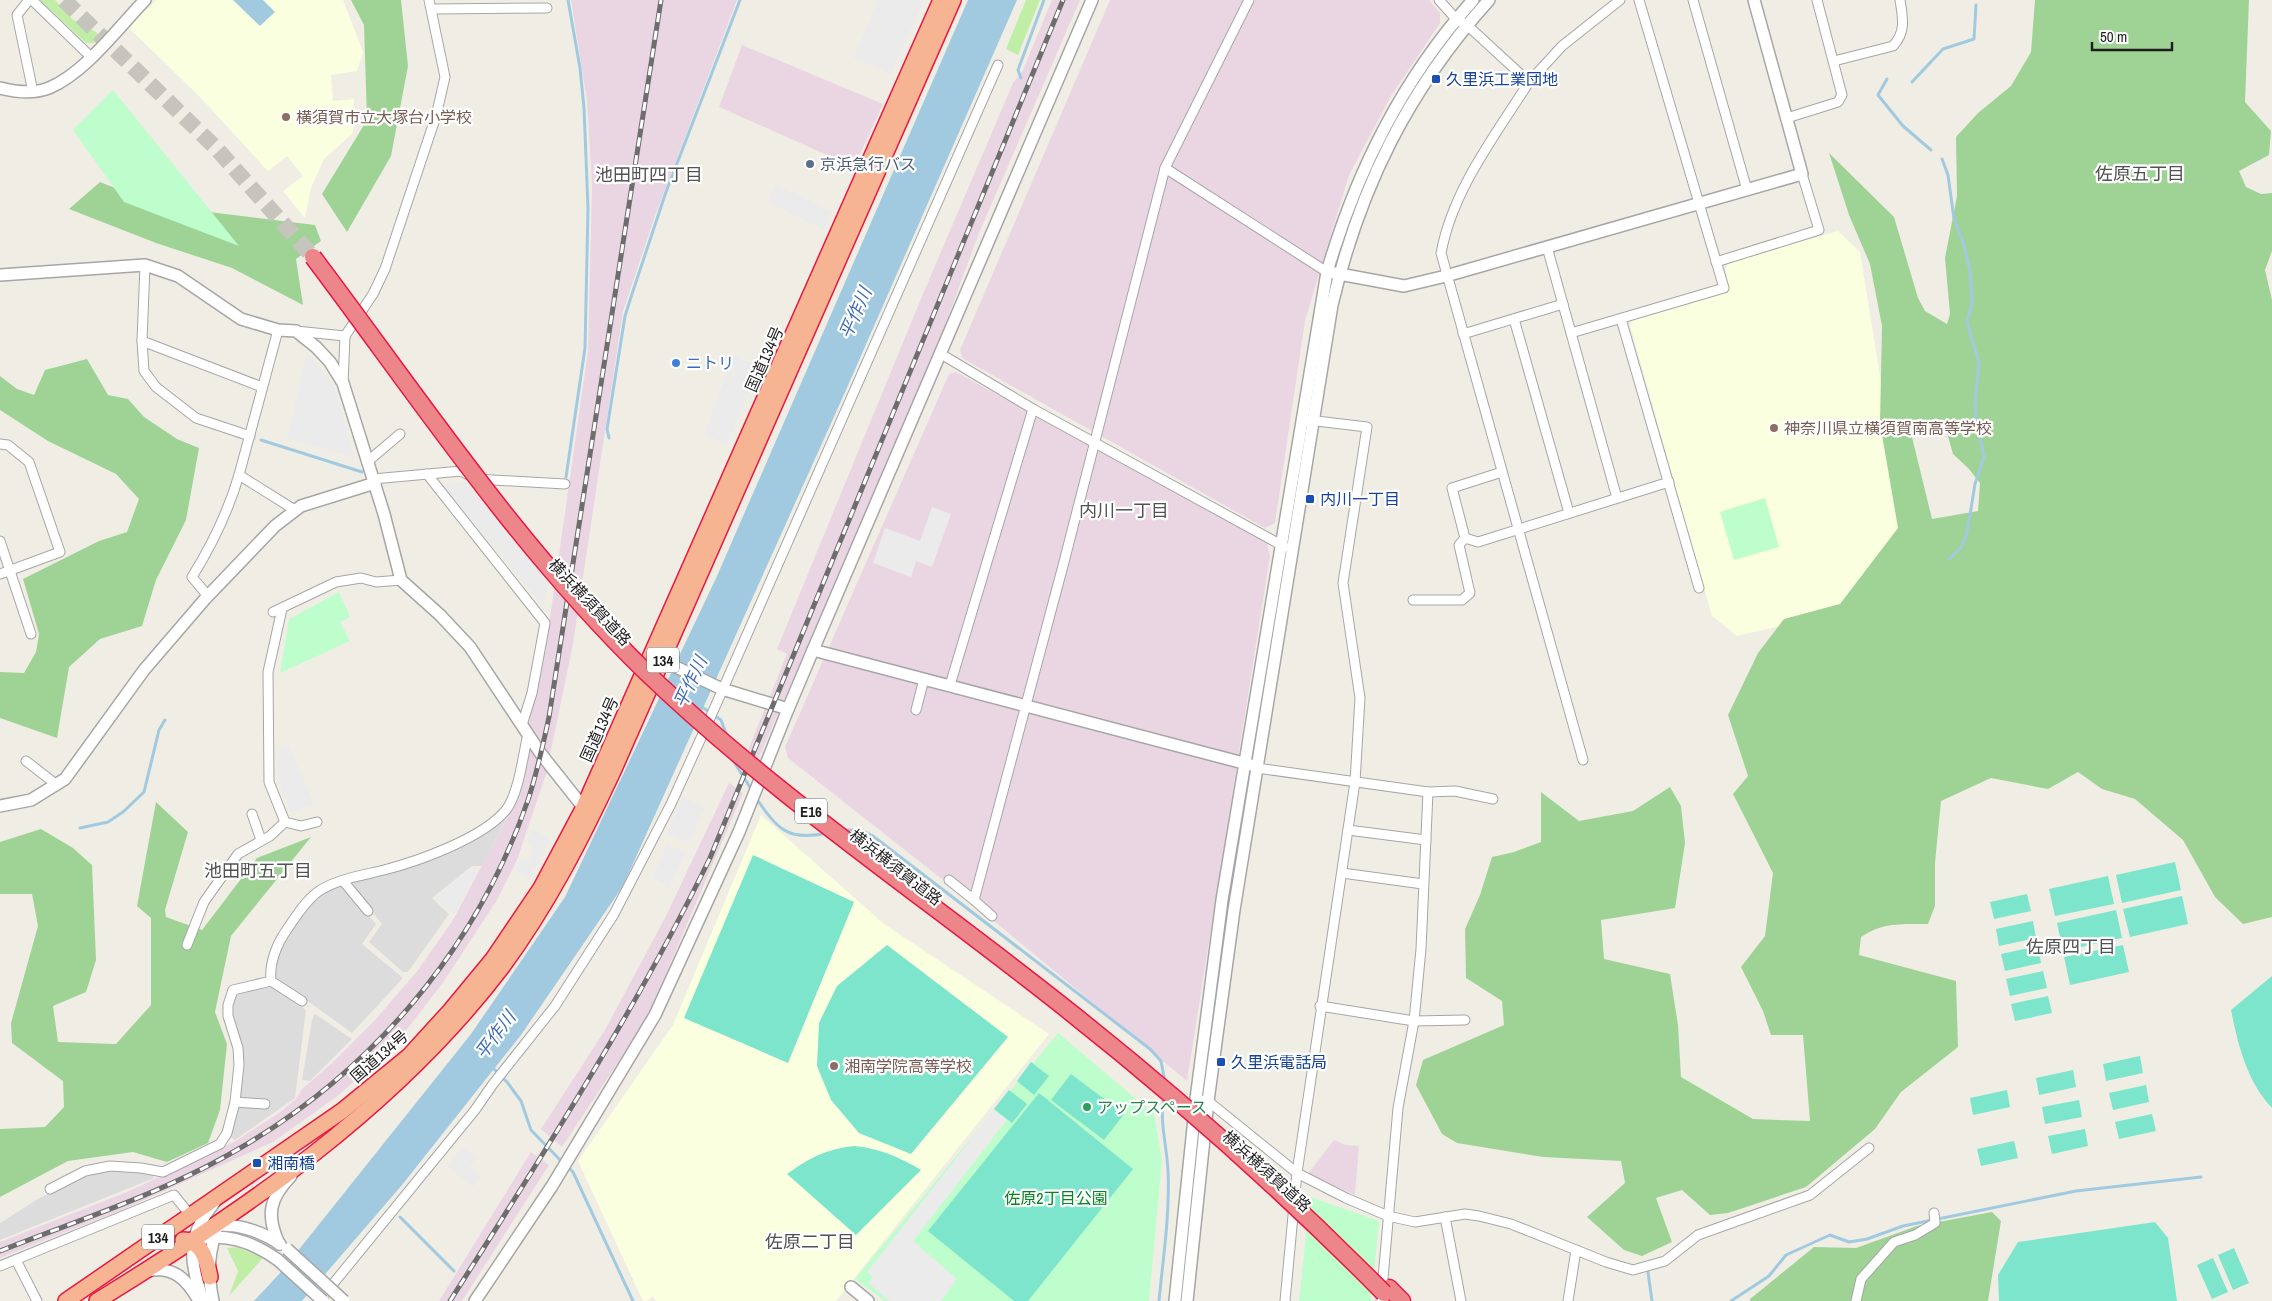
<svg xmlns="http://www.w3.org/2000/svg" width="2272" height="1301" font-family="'Archivo Narrow','Noto Sans JP',sans-serif">
<rect width="100%" height="100%" fill="#f0eee4"/>
<!-- residential -->
<g fill="#dddcdc">
<polygon points="506,819 482,866 472,866 432,898 449,914 408,972 403,972 369,942 382,924 352,887 355,880 398,869"/>
<polygon points="338,886 344,888 376,924 362,944 403,978 352,1033 276,978 274,973 282,944 298,919 318,896"/>
<polygon points="272,985 306,1010 295,1098 235,1140 230,1137 240,1090 232,1003 238,991"/>
<polygon points="315,1014 352,1039 310,1081 302,1080 312,1020"/>
<polygon points="127,1170 151,1171 154,1178 0,1240 0,1223 38,1199 86,1174"/>
</g>
<!-- industrial -->
<g fill="#ead6e3">
<polygon points="571,0 737,0 655,216 623,311 573,644 550,755 528,723 550,618 588,351 592,186 587,101"/>
<polygon points="1052,0 1080,0 979,233 938,344 751,776 742,765 787,654 777,649 920,301 1013,83 1023,70"/>
<polygon points="1110,0 1429,0 1440,13 1440,23 1391,96 1349,175 1305,321 1275,523 1265,528 962,358 960,350"/>
<polygon points="742,45 883,104 854,167 719,107"/>
<polygon points="956,372 1267,543 1270,556 1187,1081 971,902 788,758 785,747 949,374"/>
<polygon points="528,746 547,771 517,860 497,900 442,984 408,1028 373,1064 339,1095 273,1142 124,1209 0,1258 0,1242 127,1192 234,1142 279,1113 296,1099 302,1089 331,1064 376,1019 418,970 453,920 509,814"/>
<polygon points="729,783 743,793 661,985 647,1016 617,1064 562,1147 541,1129 605,1030 666,916"/>
<polygon points="1334,1140 1346,1145 1359,1146 1355,1195 1308,1174"/>
<polygon points="531,1152 549,1165 462,1301 439,1301"/>
</g>
<!-- education -->
<g fill="#faffdf">
<polygon points="156,0 343,0 363,52 357,71 331,75 333,101 354,99 353,133 324,159 311,188 305,218 283,191 303,176 287,156 268,171 201,98 129,28"/>
<polygon points="1838,231 1860,252 1905,531 1833,614 1737,636 1712,616 1630,325 1634,319 1729,292 1726,270 1728,263"/>
<polygon points="761,815 884,924 1049,1034 836,1301 656,1301 653,1296 647,1301 643,1301 578,1161 673,1025"/>
</g>
<!-- grass -->
<g fill="#c0eea6">
<polygon points="40,0 55,0 72,19 96,32 100,37 95,43 86,43"/>
<polygon points="1026,0 1040,0 1018,55 1006,49"/>
<polygon points="237,1247 263,1258 229,1296 238,1271 227,1248"/>
</g>
<!-- forest -->
<g fill="#9fd396" fill-rule="evenodd">
<polygon points="351,0 401,0 408,66 391,156 347,232 322,194 367,120 364,25"/>
<path d="M2035,0h214l-4,102 26,29 -2,24 -30,16 7,16 15,7 11,-1v58l-7,19 7,30v617l-29,7 -28,-27 -32,-57 -48,-41 -33,-10 -24,-17 -30,17 -57,-11 -50,23 -6,62v43l-7,18c-25,0 -46,-2 -67,13l-2,18 97,26 2,66 -57,45 -26,37 -69,58 -78,26 -18,2 -28,-25 -26,8 16,44 -30,14 -18,-6 -37,-33 38,-34 -4,-22 -78,-4 -86,-14 -15,-9 -26,-49 7,-25 81,-35 -2,-24 -36,-23 -1,-49 15,-34 12,-38 22,-5 27,-10v-50l38,29 54,-10 37,-24 11,19 4,37 -10,65 -74,12 3,39 66,15 8,51 3,52 72,42 57,2 -7,-86h-32l-8,-24 -22,-44 24,-31 8,-63 -40,-79 15,-18 -20,-61 30,-62 26,-34 56,-15 58,-76 -18,-105 2,-97 -12,-62 -21,-49 -20,-62 65,64 24,81 7,13 22,13 3,-10 -5,-56 12,-62 -1,-59 22,-24 33,-27 20,-34zM1944,422l9,32 16,15 11,14 -2,28 -46,8 -21,-86z"/>
<polygon points="100,182 160,206 315,225 321,241 296,259 303,305 232,268 156,243 69,209"/>
<polygon points="87,359 108,395 128,399 144,417 177,439 199,448 186,520 156,580 142,626 100,639 69,667 57,738 0,718 0,672 24,673 36,652 39,634 23,579 99,541 127,532 139,499 116,474 48,441 0,410 0,376 17,389 34,395 45,370"/>
<polygon points="156,802 188,832 165,910 166,917 202,930 257,858 311,837 231,936 215,1012 227,1044 220,1110 208,1143 167,1162 133,1152 68,1161 0,1197 0,1129 45,1127 64,1107 63,1081 12,1043 11,1023 38,926 32,894 0,894 0,842 41,829 73,848 92,865 96,960 86,992 53,1006 58,1042 116,1044 151,1005 151,918 137,906"/>
<polygon points="1992,1212 2001,1221 1988,1301 1750,1301 1750,1299 1814,1247 1856,1248 1917,1226"/>
</g>
<!-- park -->
<g fill="#befdcc">
<polygon points="113,90 239,246 124,202 73,130"/>
<polygon points="1765,498 1779,547 1734,560 1720,512"/>
<polygon points="339,592 350,617 340,622 350,641 280,673 289,619"/>
<polygon points="1058,1033 1154,1114 1162,1160 1149,1301 885,1301 855,1279"/>
<polygon points="1310,1197 1379,1221 1371,1301 1299,1301"/>
</g>
<!-- pitch -->
<g fill="#7de5cb">
<polygon points="753,855 854,902 788,1063 684,1018"/>
<polygon points="2175,862 2181,890 2122,903 2116,875"/>
<polygon points="2108,876 2114,904 2055,916 2049,889"/>
<polygon points="2027,894 2031,911 1994,919 1990,902"/>
<polygon points="2182,896 2188,924 2130,937 2123,909"/>
<polygon points="2116,910 2122,938 2063,951 2057,923"/>
<polygon points="2033,921 2036,938 1999,946 1996,929"/>
<polygon points="887,945 1008,1037 911,1154 859,1133 831,1100 817,1066 819,1023 837,986"/>
<polygon points="2123,945 2129,972 2070,985 2064,957"/>
<polygon points="2038,946 2041,963 2005,971 2001,954"/>
<polygon points="2043,971 2047,988 2010,996 2006,979"/>
<path d="M2272,976v132c-25,-26 -34,-63 -41,-98z"/>
<polygon points="2048,996 2052,1013 2015,1021 2011,1004"/>
<polygon points="2140,1056 2143,1073 2106,1081 2103,1064"/>
<polygon points="1031,1062 1049,1076 1034,1095 1017,1081"/>
<polygon points="2073,1070 2076,1087 2039,1095 2036,1078"/>
<polygon points="1071,1074 1124,1114 1104,1140 1051,1100"/>
<polygon points="2146,1085 2149,1102 2113,1110 2109,1093"/>
<polygon points="1009,1090 1027,1104 1012,1123 994,1109"/>
<polygon points="2007,1090 2010,1107 1973,1115 1970,1098"/>
<polygon points="1039,1093 1133,1169 1028,1301 1014,1301 928,1231"/>
<polygon points="2079,1100 2082,1117 2045,1124 2042,1107"/>
<polygon points="2152,1114 2156,1131 2119,1139 2115,1122"/>
<polygon points="2085,1129 2088,1146 2052,1154 2048,1136"/>
<polygon points="2014,1141 2018,1158 1981,1166 1977,1149"/>
<path d="M855,1146c26,3 44,11 66,24l-65,65 -69,-61c24,-17 39,-25 68,-28z"/>
<polygon points="2155,1222 2168,1238 2177,1301 1999,1301 1998,1275 2018,1242"/>
<polygon points="2234,1248 2249,1283 2233,1290 2218,1255"/>
<polygon points="2213,1258 2228,1292 2212,1299 2197,1265"/>
</g>
<!-- parking -->
<g fill="#ebebeb">
<polygon points="878,0 924,0 891,74 853,58"/>
<polygon points="775,184 832,211 824,230 768,202"/>
<polygon points="307,352 334,385 355,458 287,438"/>
<polygon points="733,355 760,368 727,445 704,434"/>
<polygon points="465,482 550,581 543,606 442,485"/>
<polygon points="932,507 951,514 932,567 916,561 911,577 873,563 885,528 920,541"/>
<polygon points="289,745 314,804 291,813 278,781 278,749"/>
<polygon points="683,797 705,808 689,843 667,833"/>
<polygon points="532,829 551,839 530,878 515,870 519,859 528,861 534,847 526,842"/>
<polygon points="667,844 686,853 669,887 652,878"/>
<polygon points="473,867 480,868 454,915 434,898"/>
<polygon points="994,1110 1007,1120 913,1241 957,1279 941,1301 889,1301 868,1283 873,1277 867,1272"/>
<polygon points="463,1146 478,1157 469,1168 482,1177 473,1187 447,1166"/>
</g>
<!-- water -->
<g fill="#a1cae1">
<polygon points="233,0 263,0 275,12 260,26"/>
<polygon points="968,0 1017,0 846,390 623,886 521,1035 402,1185 302,1301 254,1301 281,1272 471,1034 565,897 717,576"/>
</g>
<g fill="none" stroke-linecap="round" stroke-linejoin="round">
<!-- stream -->
<g stroke="#a1cae1" stroke-width="3">
<polyline points="1021,78 1018,70 1044,0"/>
<polyline points="1887,79 1878,95 1903,126 1931,150"/>
<polyline points="1912,82 1943,49 1974,39 1976,5"/>
<polyline points="1942,159 1948,175 1954,219 1963,242 1970,271 1972,303 1967,322 1979,363 1975,402 1976,421 1984,457 1975,484 1967,533 1961,548 1949,559"/>
<polyline points="609,438 607,429 625,316 633,291 666,192 740,0"/>
<polyline points="261,440 362,472"/>
<polyline points="566,477 585,348 588,208 584,108 580,68 568,0"/>
<polyline points="699,705 721,720 727,736"/>
<polyline points="731,757 753,792"/>
<path d="M756,798c21,30 31,44 71,35"/>
<polyline points="80,828 108,822 123,812 144,792 159,730 165,720"/>
<polyline points="841,830 861,830 873,836 1150,1049 1161,1061 1165,1082"/>
<polyline points="492,1067 507,1082 521,1101 531,1130 563,1163"/>
<polyline points="568,1167 573,1172 633,1301"/>
<polyline points="400,1217 454,1271"/>
<polyline points="1648,1272 1652,1301"/>
<path d="M1159,1301c4,-43 11,-86 9,-130 -1,-26 -9,-49 -4,-75"/>
<polyline points="1731,1301 1769,1276 1786,1255 1830,1235 1849,1242 1867,1239 1903,1226 2076,1191 2201,1177"/>
</g>
<!-- motorway-tunnel -->
<polyline stroke="#c6c5bd" stroke-width="16" stroke-dasharray="16 8" stroke-linecap="butt" points="64,0 216,148 313,257"/>
<!-- minor casing -->
<g stroke="#a6a6a6" stroke-width="11">
<g id="minor">
<polyline points="29,0 17,15 33,92"/>
<polyline points="32,0 91,57"/>
<polyline points="1439,0 1456,19 1467,25 1529,82 1562,46 1620,0"/>
<polyline points="1693,0 1747,190"/>
<polyline points="432,9 547,8"/>
<path d="M1834,61l59,-15c13,-14 10,-28 7,-46"/>
<path d="M1529,82c-34,54 -76,107 -88,171l142,507"/>
<polyline points="1787,118 1838,102 1842,95 1817,0"/>
<polyline points="1165,168 1327,272"/>
<polyline points="1547,247 1617,498"/>
<polyline points="1716,262 1819,230 1802,174"/>
<polyline points="145,265 142,341 144,371 156,387 196,418 250,436"/>
<polyline points="1514,319 1569,513"/>
<polyline points="1621,319 1699,588"/>
<polyline points="278,330 239,475 295,510"/>
<polyline points="296,331 345,336 373,294 385,269 436,116 445,77 429,0"/>
<polyline points="1571,333 1724,288 1639,0"/>
<polyline points="1463,334 1563,304"/>
<polyline points="142,341 262,387"/>
<polyline points="941,354 1033,409 1285,547"/>
<polyline points="343,383 345,336"/>
<polyline points="0,444 8,445 29,462 60,552 0,574"/>
<polyline points="367,462 400,434"/>
<polyline points="1502,472 1452,488 1465,538 1478,542 1669,482"/>
<polyline points="427,474 545,623 532,693 522,725"/>
<polyline points="373,479 461,471 476,479 565,484"/>
<polyline points="0,541 31,634"/>
<path d="M208,596l-16,-19c20,-32 36,-65 47,-102"/>
<polyline points="1413,600 1462,600 1470,593 1459,545 1465,538"/>
<polyline points="282,609 268,672 269,782 285,822 301,826 317,822"/>
<polyline points="273,612 336,582 361,578 376,582 401,580"/>
<polyline points="950,685 1033,409"/>
<polyline points="916,710 924,679"/>
<polyline points="26,761 57,785"/>
<polyline points="1257,768 1428,792 1455,791 1493,799"/>
<polyline points="252,814 261,840"/>
<polyline points="1348,830 1426,840"/>
<polyline points="1342,873 1423,884"/>
<polyline points="949,880 974,900 1064,562 1165,168 1249,0"/>
<polyline points="344,882 368,911"/>
<polyline points="974,900 992,916"/>
<polyline points="187,945 204,902 238,854 270,836 285,822"/>
<path d="M271,981c-2,-18 6,-38 17,-53 8,-12 19,-29 31,-37 18,-12 45,-16 65,-21 35,-9 99,-32 122,-60 13,-17 17,-55 22,-76"/>
<polyline points="1320,1006 1414,1021 1465,1020"/>
<polyline points="1204,1100 1208,1101 1297,1173 1346,1198 1388,1216 1415,1222 1465,1214 1479,1216 1511,1224 1606,1262 1633,1270 1665,1261 1698,1235 1810,1195 1869,1148"/>
<polyline points="235,1102 265,1104"/>
<polyline points="50,1189 85,1171 110,1166 141,1168 163,1172 220,1144 227,1133 235,1102 239,1065 238,1048 228,1016 228,1005 233,990 271,981 302,1001"/>
<polyline points="1445,1217 1461,1301"/>
<polyline points="16,1260 37,1301"/>
<polyline points="0,1266 174,1195 190,1215"/>
<polyline points="319,1301 475,1110 493,1084 555,1006 614,914 671,804 711,716 998,65"/>
<polyline points="1285,1301 1297,1173 1355,782 1360,698 1343,583 1367,427 1308,420"/>
<polyline points="1381,1301 1398,1108 1414,1021 1421,949 1428,792"/>
<polyline points="1568,1301 1576,1250"/>
<polyline points="1856,1301 1861,1279 1894,1242 1915,1235 1935,1223 1934,1213"/>
</g>
</g>
<!-- tertiary casing -->
<g stroke="#a6a6a6" stroke-width="14">
<g id="tertiary">
<path d="M0,88c16,4 34,6 49,0 36,-15 69,-60 96,-88"/>
<polyline points="1334,273 1404,286 1446,276 1802,174 1754,0"/>
<polyline points="0,275 145,265 178,276 241,319 278,330 296,331 316,347 330,362 343,383 384,514 401,580 440,615 470,647 541,754 587,812"/>
<polyline points="813,650 1092,0"/>
<polyline points="655,657 722,689 788,709 813,650 1251,765"/>
<polyline points="0,806 31,800 65,779 144,670 205,599 275,526 301,506 375,483"/>
<path d="M213,1226c23,-3 48,5 67,18"/>
<path d="M197,1240c29,-8 57,3 81,20"/>
<path d="M279,1244c-13,-29 -10,-45 12,-68"/>
<path d="M148,1271c25,-6 39,9 50,28"/>
<polyline points="851,1287 868,1301"/>
<path d="M203,1301c-14,-41 -17,-64 11,-98"/>
<path d="M213,1301c-5,-23 -5,-47 3,-69"/>
<polyline points="475,1301 552,1186 655,1015 739,832 788,709"/>
<path d="M1175,1301l21,-202 26,-199 105,-628c30,-102 75,-192 146,-272"/>
<path d="M1187,1301l21,-200 26,-191 98,-605c28,-118 76,-215 157,-305"/>
</g>
</g>
<!-- trunk casing -->
<g stroke="#e81842" stroke-width="18">
<g id="trunk">
<path d="M183,1240c19,0 24,21 27,37"/>
<polyline points="66,1301 342,1111 409,1056 450,1011 493,959 541,888 583,809 941,0"/>
<path d="M97,1301c148,-91 298,-193 405,-334 45,-61 80,-129 112,-198l339,-769"/>
</g>
</g>
<!-- motorway casing -->
<g stroke="#e81842" stroke-width="19">
<polyline id="motorway" points="1389,1288 1402,1301"/>
</g>
<!-- minor -->
<use href="#minor" stroke="#fff" stroke-width="9"/>
<!-- tertiary -->
<use href="#tertiary" stroke="#fff" stroke-width="11"/>
<!-- trunk -->
<use href="#trunk" stroke="#f6b493" stroke-width="15"/>
<!-- motorway -->
<use href="#motorway" stroke="#ed868b" stroke-width="16"/>
<!-- rail casing -->
<g stroke="#6d6d6d" stroke-width="5">
<g id="rail">
<path d="M0,1251c76,-30 157,-56 228,-96 140,-78 248,-204 300,-355 9,-27 15,-55 21,-83l112,-717"/>
<path d="M450,1301c92,-145 185,-289 260,-443l353,-858"/>
</g>
</g>
<!-- rail -->
<use href="#rail" stroke="#fff" stroke-width="3" stroke-dasharray="9" stroke-linecap="butt"/>
<!-- tertiary-bridge casing -->
<g stroke="#a6a6a6" stroke-width="14" stroke-linecap="butt">
<g id="tertiary-bridge">
<polyline points="287,1249 344,1301"/>
<polyline points="278,1260 323,1301"/>
</g>
</g>
<!-- motorway-bridge casing -->
<g stroke="#e81842" stroke-width="19" stroke-linecap="butt">
<path id="motorway-bridge" d="M313,257c107,142 205,291 334,416 130,125 283,227 423,339 110,87 215,181 314,281"/>
</g>
<!-- tertiary-bridge -->
<use href="#tertiary-bridge" stroke="#fff" stroke-width="11"/>
<!-- motorway-bridge -->
<use href="#motorway-bridge" stroke="#ed868b" stroke-width="16"/>
</g>
<!-- markers -->
<g fill="#1a4fb4" stroke="#fff" stroke-width="2">
<rect x="1431" y="74" width="10" height="10" rx="2.5"/>
<rect x="1305" y="494" width="10" height="10" rx="2.5"/>
<rect x="1216" y="1057" width="10" height="10" rx="2.5"/>
<rect x="252" y="1158" width="10" height="10" rx="2.5"/>
</g>
<g fill="#8d6e63" stroke="#fff" stroke-width="2">
<circle cx="286" cy="117" r="5"/>
<circle cx="1774" cy="428" r="5"/>
<circle cx="834" cy="1066" r="5"/>
</g>
<circle fill="#5c6f8a" stroke="#fff" stroke-width="2" cx="810" cy="164" r="5"/>
<circle fill="#3f7fe0" stroke="#fff" stroke-width="2" cx="676" cy="363" r="5"/>
<circle fill="#2e9e5b" stroke="#fff" stroke-width="2" cx="1087" cy="1107" r="5"/>
<g text-anchor="middle" dominant-baseline="central" stroke-width="4.5" stroke-linejoin="round" paint-order="stroke">
<!-- shield labels -->
<g fill="#fff" stroke="#626262" stroke-width="1">
<rect x="647" y="647.5" width="32" height="25" rx="4"/>
<rect x="795" y="798.5" width="32" height="25" rx="4"/>
<rect x="142" y="1224.5" width="32" height="25" rx="4"/>
</g>
<g font-size="15" font-weight="bold" fill="#1f1f1f">
<text x="663" y="660">134</text>
<text x="811" y="811">E16</text>
<text x="158" y="1237">134</text>
</g>
<!-- transit labels -->
<g font-size="16" fill="#164399" stroke="#fff" text-anchor="start">
<text x="1446" y="79">久里浜工業団地</text>
<text x="1320" y="499">内川一丁目</text>
<text x="1231" y="1062">久里浜電話局</text>
<text x="267" y="1163">湘南橋</text>
</g>
<!-- education labels -->
<g font-size="16" fill="#785e54" stroke="#fff" text-anchor="start">
<text x="296" y="117">横須賀市立大塚台小学校</text>
<text x="1784" y="428">神奈川県立横須賀南高等学校</text>
<text x="844" y="1066">湘南学院高等学校</text>
</g>
<!-- service labels -->
<g font-size="16" fill="#4e5e75" stroke="#fff" text-anchor="start">
<text x="820" y="164">京浜急行バス</text>
</g>
<!-- street labels -->
<g font-size="16" fill="#1f1f1f" stroke="#fff">
<text transform="translate(764 359) rotate(-66)">国道134号</text>
<text transform="translate(590 602) rotate(47)">横浜横須賀道路</text>
<text transform="translate(599 729) rotate(-66)">国道134号</text>
<text transform="translate(896 867) rotate(38)">横浜横須賀道路</text>
<text transform="translate(379 1056) rotate(-41)">国道134号</text>
<text transform="translate(1267 1171) rotate(42)">横浜横須賀道路</text>
</g>
<!-- shop labels -->
<g font-size="16" fill="#366cbe" stroke="#fff" text-anchor="start">
<text x="686" y="363">ニトリ</text>
</g>
<!-- leisure labels -->
<g font-size="16" fill="#27864d" stroke="#fff" text-anchor="start">
<text x="1097" y="1107">アップスペース</text>
</g>
<!-- park labels -->
<g font-size="16" fill="#048621" stroke="#fff">
<text x="1056" y="1198">佐原2丁目公園</text>
</g>
<!-- neighbourhood labels -->
<g font-size="18" fill="#525252" stroke="#fff">
<text x="2140" y="173">佐原五丁目</text>
<text x="649" y="174">池田町四丁目</text>
<text x="1124" y="510">内川一丁目</text>
<text x="258" y="870">池田町五丁目</text>
<text x="2071" y="946">佐原四丁目</text>
<text x="810" y="1241">佐原二丁目</text>
</g>
<!-- water labels -->
<g font-size="18" font-style="italic" fill="#446db6" stroke="#fff">
<text transform="translate(855 313) rotate(-66)">平作川</text>
<text transform="translate(690 682) rotate(-65)">平作川</text>
<text transform="translate(495 1035) rotate(-53)">平作川</text>
</g>
</g>
<!-- scale -->
<path d="M2092 42v8h80v-8" fill="none" stroke="#1f1f1f" stroke-width="2.5"/>
<text x="2100" y="42" font-size="15" fill="#1f1f1f" stroke="#ffffff" stroke-width="4" paint-order="stroke">50 m</text>
</svg>
